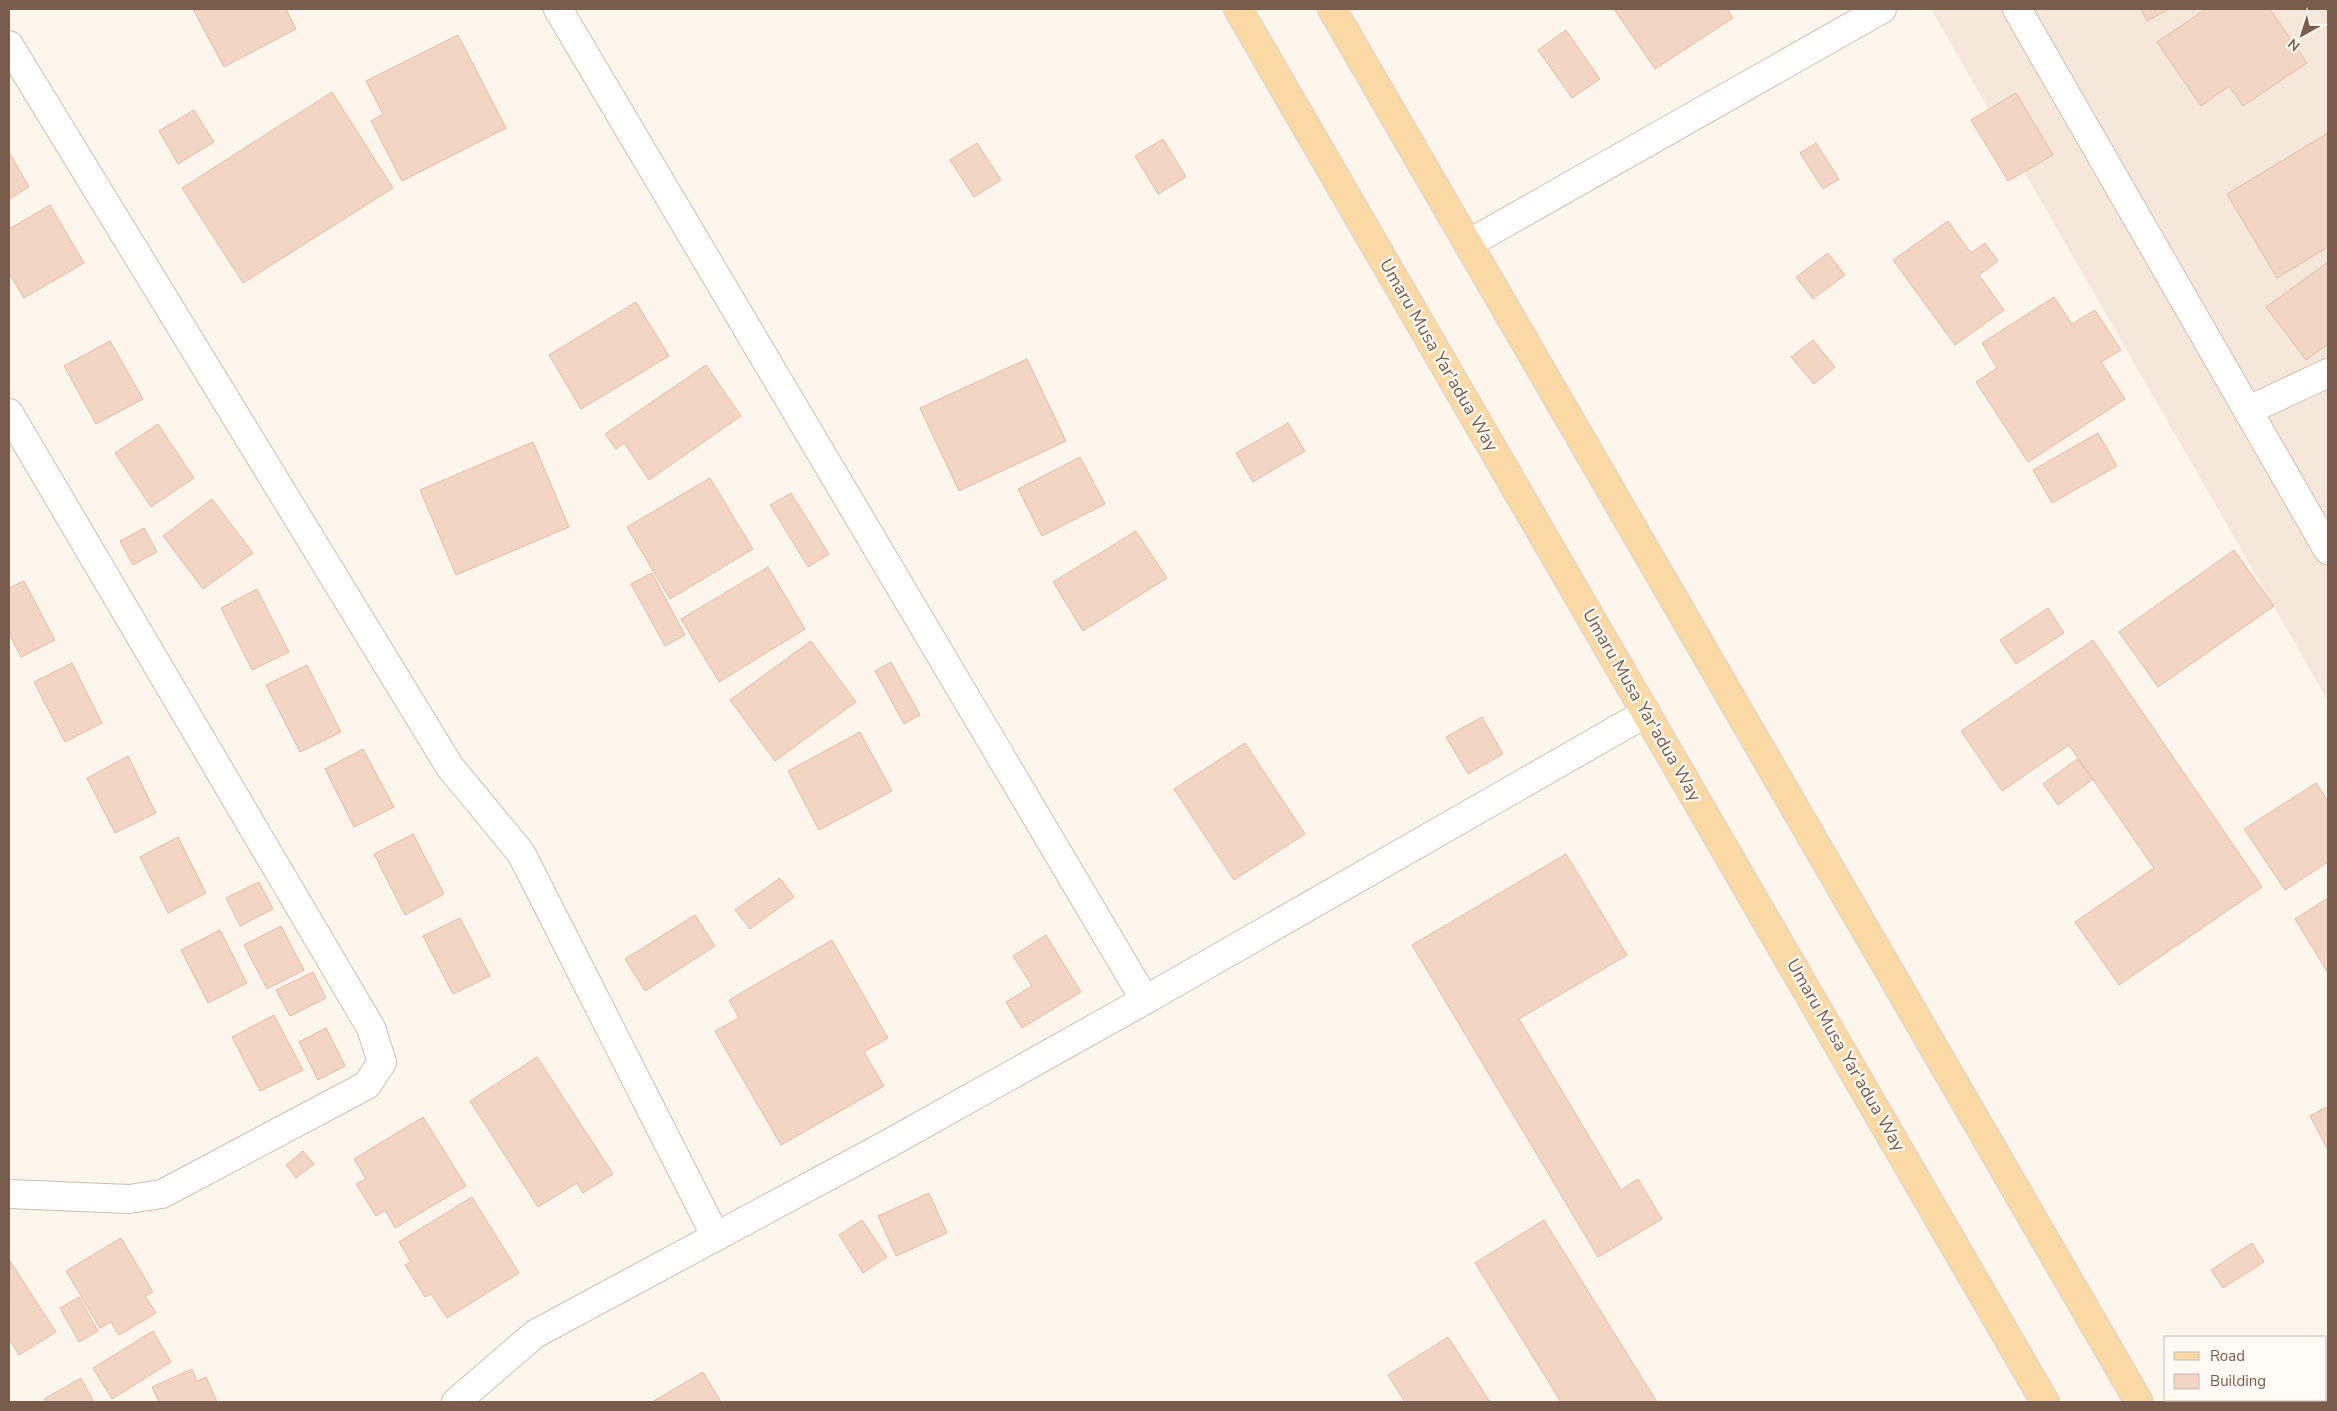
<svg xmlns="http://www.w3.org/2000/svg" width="2337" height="1411" font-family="'Nunito Sans',sans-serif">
<rect width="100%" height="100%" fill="#fdf6ec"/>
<!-- residential -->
<polygon fill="#f5e8da" points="1931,9 2328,9 2328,701"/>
<!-- building -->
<g fill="#f3d5c3" stroke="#e6bba3">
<polygon points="193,9 286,9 296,29 224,67"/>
<polygon points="1614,9 1727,9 1733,18 1655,69"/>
<polygon points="2141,9 2169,9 2147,21"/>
<polygon points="2206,9 2270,9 2307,63 2243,106 2229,86 2201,106 2157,42"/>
<polygon points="1566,30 1600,79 1572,98 1538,50"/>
<polygon points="458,35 506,128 402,181 371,121 383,114 366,81"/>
<polygon points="332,92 393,188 243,283 182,188"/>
<polygon points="2016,93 2053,155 2008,181 1971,120"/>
<polygon points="194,110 214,142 178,164 159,131"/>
<polygon points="2328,133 2328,247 2277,278 2227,194"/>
<polygon points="1163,139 1186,177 1158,194 1135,156"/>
<polygon points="977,143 1001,180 974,197 950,160"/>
<polygon points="1816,143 1839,179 1823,189 1800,153"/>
<polygon points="9,152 29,187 9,199"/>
<polygon points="50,205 84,263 24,298 9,273 9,229"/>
<polygon points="1948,221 1971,253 1985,243 1998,261 1979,275 2004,310 1955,345 1893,260"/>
<polygon points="1828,253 1845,275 1813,299 1796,277"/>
<polygon points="2328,262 2328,344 2306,360 2266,307"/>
<polygon points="2054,297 2072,324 2095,310 2121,350 2101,362 2125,399 2028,462 1976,382 1997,368 1982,343"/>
<polygon points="636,302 669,356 581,409 549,355"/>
<polygon points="1813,340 1835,367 1814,384 1791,357"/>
<polygon points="110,341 143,399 96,424 64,366"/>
<polygon points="1027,359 1066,441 959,491 920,408"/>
<polygon points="706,365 741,416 649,480 624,443 616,449 605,434"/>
<polygon points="1288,423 1305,451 1253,482 1236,453"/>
<polygon points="158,424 194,478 151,507 115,453"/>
<polygon points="2098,433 2117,466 2052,503 2033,470"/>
<polygon points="533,442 569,527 456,575 420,490"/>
<polygon points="1080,457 1105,504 1042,536 1018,489"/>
<polygon points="710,478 753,549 670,599 627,527"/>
<polygon points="791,493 829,554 808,567 770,505"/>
<polygon points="212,499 253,553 203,589 163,536"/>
<polygon points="144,528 157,552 133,565 120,541"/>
<polygon points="1136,531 1167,578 1083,631 1053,582"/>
<polygon points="2234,550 2274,606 2158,687 2119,632"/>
<polygon points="768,567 805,629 719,682 681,619"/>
<polygon points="652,573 685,635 665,646 631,584"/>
<polygon points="24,581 55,640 21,657 9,634 9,588"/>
<polygon points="257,589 289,652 252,670 221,608"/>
<polygon points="2048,608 2064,633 2016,664 2000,640"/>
<polygon points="2093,640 2262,887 2119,985 2075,922 2154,868 2069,745 2002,791 1961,731"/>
<polygon points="811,641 856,702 775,761 730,700"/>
<polygon points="891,662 920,715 904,724 875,671"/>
<polygon points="72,663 102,723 65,742 34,682"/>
<polygon points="307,665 341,732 300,752 266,685"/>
<polygon points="1482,717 1503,754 1468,774 1446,737"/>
<polygon points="860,732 892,791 819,830 788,771"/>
<polygon points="1245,743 1305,834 1234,880 1174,789"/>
<polygon points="363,749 394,807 354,827 325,769"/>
<polygon points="128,756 156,813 115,833 87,778"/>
<polygon points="2077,759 2093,779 2058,805 2043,784"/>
<polygon points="2316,783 2328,801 2328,862 2285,890 2244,829"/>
<polygon points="413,834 444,894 405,915 374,854"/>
<polygon points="178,837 206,893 168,913 140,857"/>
<polygon points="1566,854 1627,955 1519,1019 1621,1190 1638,1179 1662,1219 1598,1257 1412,945"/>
<polygon points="780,878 794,897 750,929 735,910"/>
<polygon points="259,882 273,909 240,926 226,898"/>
<polygon points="2328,898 2328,973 2295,919"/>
<polygon points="695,915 715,946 645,991 625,959"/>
<polygon points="460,918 490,976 453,994 423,936"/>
<polygon points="281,926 304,970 267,989 244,945"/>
<polygon points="220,930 247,983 208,1003 181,950"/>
<polygon points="1046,935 1081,992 1022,1028 1006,1002 1032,986 1013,956"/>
<polygon points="832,940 888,1038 864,1052 884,1086 781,1145 715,1031 739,1018 729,1000"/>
<polygon points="313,972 326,998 290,1016 276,990"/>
<polygon points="274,1015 303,1070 260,1091 232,1037"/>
<polygon points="326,1028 345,1066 318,1080 299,1042"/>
<polygon points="537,1057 613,1174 583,1193 577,1183 538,1207 470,1101"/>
<polygon points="2328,1106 2328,1150 2310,1116"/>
<polygon points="423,1117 466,1186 395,1228 385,1210 376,1216 356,1184 366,1179 354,1159"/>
<polygon points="303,1151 314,1164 296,1178 286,1165"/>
<polygon points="929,1193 947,1233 896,1256 878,1216"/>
<polygon points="472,1197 519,1273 447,1318 431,1294 425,1297 405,1265 411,1262 399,1242"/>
<polygon points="862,1220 887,1257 863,1273 839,1235"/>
<polygon points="1544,1220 1657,1402 1561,1402 1475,1263"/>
<polygon points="121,1238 153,1292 145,1296 156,1313 119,1335 111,1322 100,1328 66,1271"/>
<polygon points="2252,1243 2264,1262 2223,1288 2211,1270"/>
<polygon points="10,1261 56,1332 19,1355 9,1339"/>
<polygon points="79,1297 98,1331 79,1342 60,1308"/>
<polygon points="153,1331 171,1362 112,1399 93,1368"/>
<polygon points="1448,1337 1490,1402 1405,1402 1388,1375"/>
<polygon points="192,1369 197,1381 206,1377 217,1402 159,1402 152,1387"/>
<polygon points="703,1372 721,1402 652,1402"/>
<polygon points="81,1378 94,1402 46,1402 44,1399"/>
</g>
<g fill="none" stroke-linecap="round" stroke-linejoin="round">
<!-- minor casing -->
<g stroke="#d1beb0" stroke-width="30">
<g id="minor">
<polyline points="558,9 1145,1000"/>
<polyline points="2017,9 2328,550"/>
<polyline points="9,45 450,767 521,853 716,1237"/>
<polyline points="1468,244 1882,9"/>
<polyline points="2249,410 2328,373"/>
<polyline points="9,413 371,1028 382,1062 367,1085 162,1194 129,1199 9,1194"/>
<polyline points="456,1402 535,1334 888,1144 1145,1000 1646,713"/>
</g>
</g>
<!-- major casing -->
<g stroke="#dad1cd" stroke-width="30">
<g id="major">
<polyline points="1238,9 2045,1402"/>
<polyline points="1332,9 2139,1402"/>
</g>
</g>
<!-- minor -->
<use href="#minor" stroke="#fff" stroke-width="28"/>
<!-- major -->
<use href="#major" stroke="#fbd9a5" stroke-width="28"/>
</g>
<g text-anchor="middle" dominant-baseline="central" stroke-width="4.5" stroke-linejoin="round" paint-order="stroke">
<!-- street labels -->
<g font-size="18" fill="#7a5c4d" stroke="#fffaf3">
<text transform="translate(1439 355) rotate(60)">Umaru Musa Yar'adua Way</text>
<text transform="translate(1642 705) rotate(60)">Umaru Musa Yar'adua Way</text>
<text transform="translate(1846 1055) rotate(60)">Umaru Musa Yar'adua Way</text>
</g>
</g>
<!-- border -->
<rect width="2337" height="1411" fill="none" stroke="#7a5c4d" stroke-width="20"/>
<!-- legend -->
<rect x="2164" y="1336" width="162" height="65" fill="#fffaf3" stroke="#cabbb1"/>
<rect x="2174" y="1352" width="25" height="8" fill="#fbd9a5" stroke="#cabbb1"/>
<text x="2210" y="1361" font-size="15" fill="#7a5c4d">Road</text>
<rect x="2174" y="1374" width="25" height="15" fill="#f3d5c3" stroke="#cabbb1"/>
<text x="2210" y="1386" font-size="15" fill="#7a5c4d">Building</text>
<!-- north arrow -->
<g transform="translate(2302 35) rotate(219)" stroke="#fffaf3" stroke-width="4" paint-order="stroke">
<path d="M0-4L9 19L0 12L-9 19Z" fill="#7a5c4d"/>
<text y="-8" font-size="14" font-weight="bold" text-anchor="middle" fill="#7a5c4d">N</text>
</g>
</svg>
